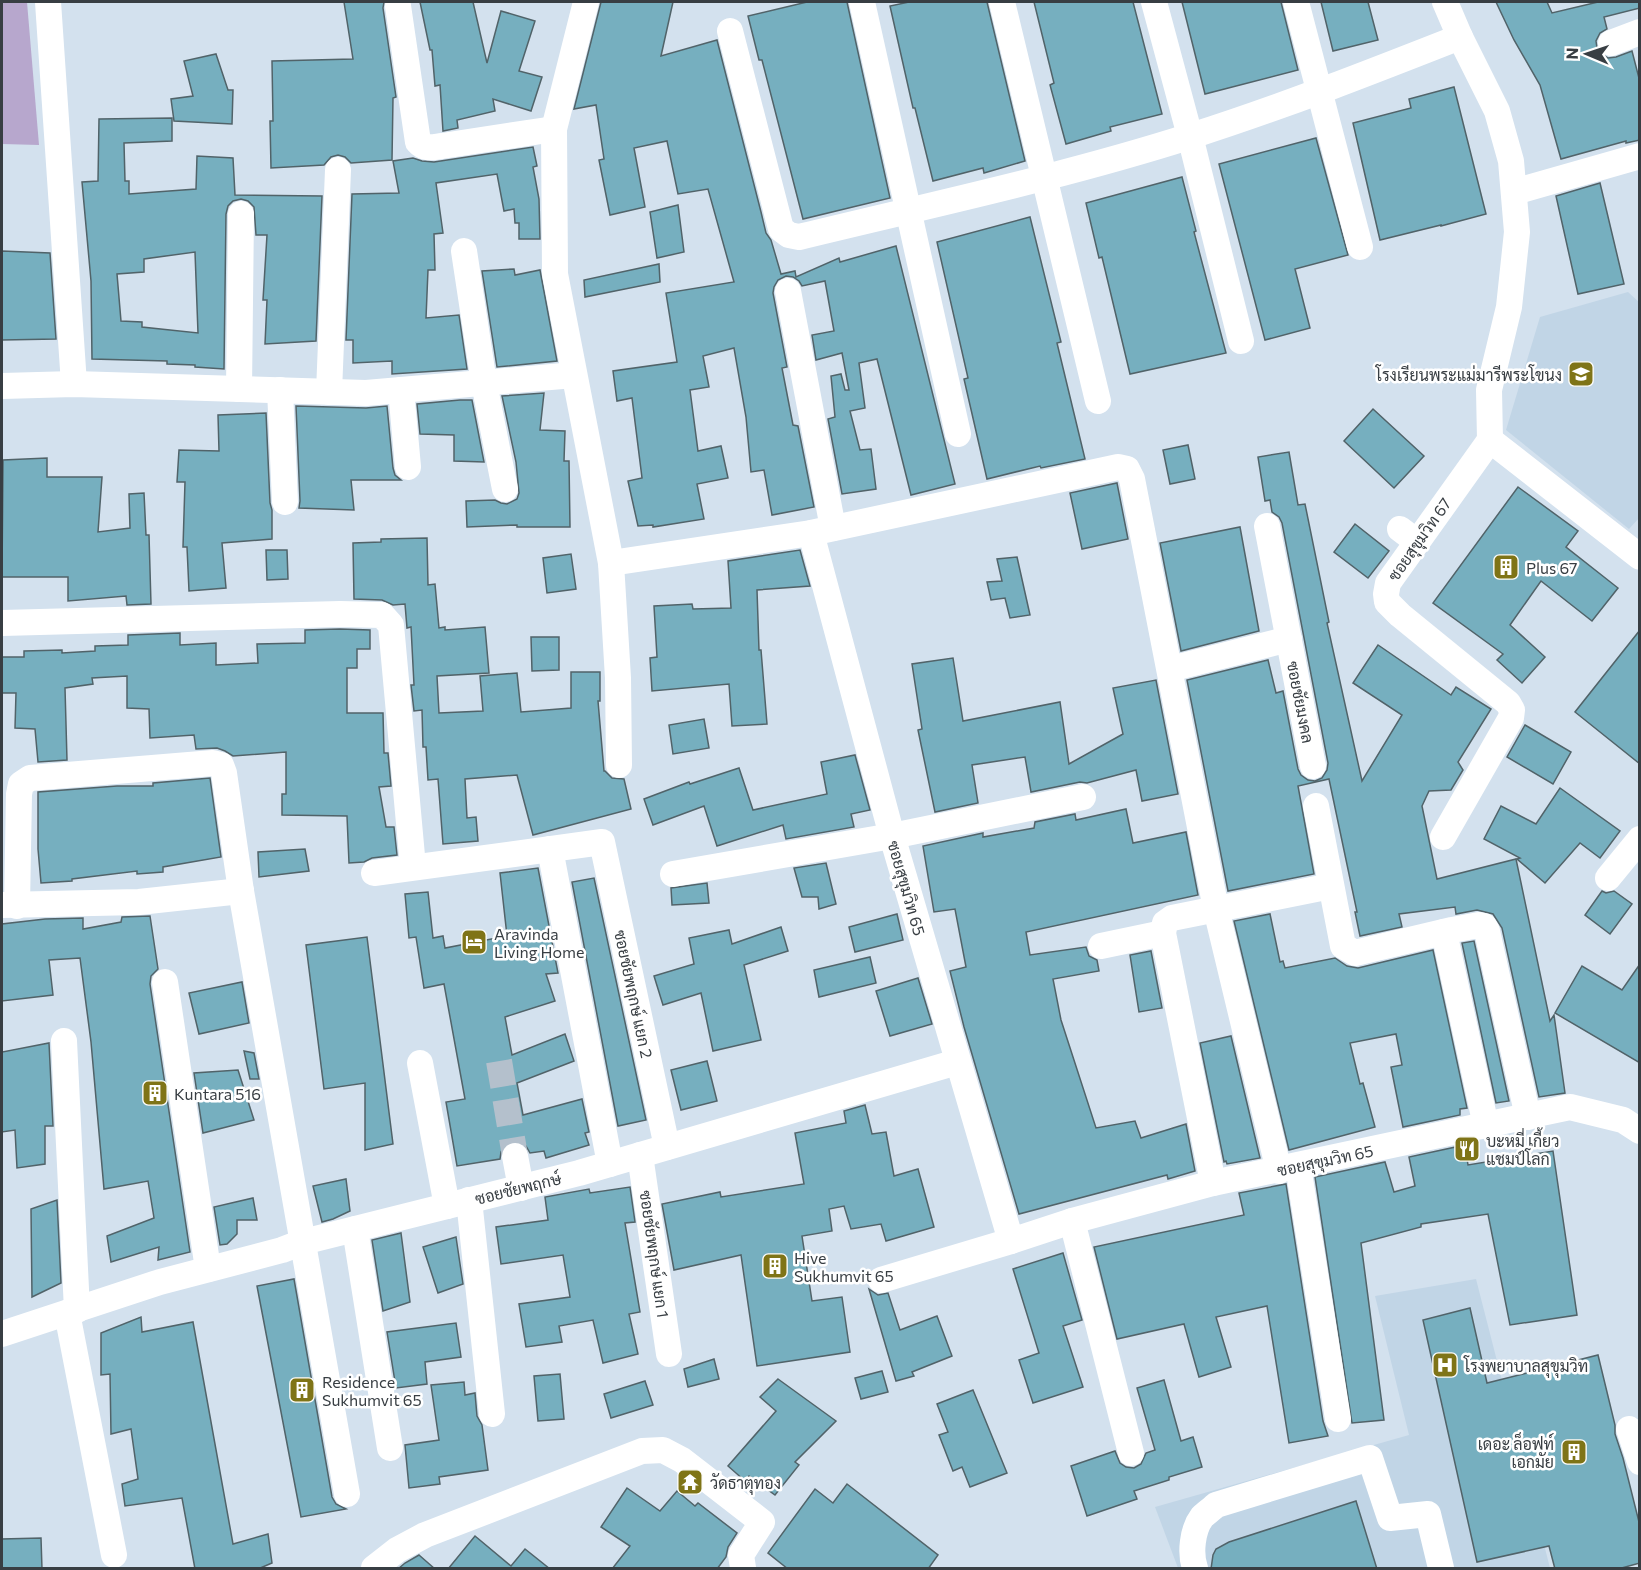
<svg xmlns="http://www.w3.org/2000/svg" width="1641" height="1570" font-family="Commissioner,Sarabun,sans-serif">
<rect width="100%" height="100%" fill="#d3e1ee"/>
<!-- built -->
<g fill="#c1d5e6">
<polygon points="1628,292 1640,303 1640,517 1629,529 1506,430 1540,317"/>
<polygon points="1476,1279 1550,1568 1178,1568 1155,1507 1409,1435 1375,1296"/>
</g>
<!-- grass -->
<polygon fill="#b7a7cd" points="2,2 27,2 39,145 2,144"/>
<!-- building -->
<g fill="#76afbf" stroke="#516369" stroke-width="1.5" fill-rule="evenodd">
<polygon points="344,2 384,2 383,8 396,97 393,98 392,160 351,163 345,157 338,155 331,157 324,165 271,168 270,121 273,121 272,61 353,59"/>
<polygon points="420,2 473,2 487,63 501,11 535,21 519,71 542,77 531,111 493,99 495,111 457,120 458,128 443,131 440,85 435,86 432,50 430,50"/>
<polygon points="601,2 673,2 661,56 717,40 761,212 766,233 771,240 781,274 795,271 796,277 839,258 840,262 896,246 955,484 911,495 877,359 859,363 865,408 850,411 860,450 871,449 876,489 842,494 828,419 835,417 831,376 841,374 845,390 849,390 842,353 816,360 812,335 834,331 825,281 802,286 799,281 793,277 786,276 778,280 774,287 773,293 787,367 782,368 793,425 798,426 814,507 772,515 764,470 751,472 746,417 734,348 703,356 709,387 690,390 698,451 721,446 728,478 697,484 704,519 653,527 653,525 638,526 628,481 642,478 632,398 617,401 613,371 677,362 666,293 734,282 708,189 678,194 667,141 634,148 645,207 610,215 599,160 604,159 596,105 574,109"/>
<polygon points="807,2 847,2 890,198 803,219 762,60 759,60 748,16"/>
<polygon points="909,2 987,2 1025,161 984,173 983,168 933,181 915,108 913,108 890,6"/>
<polygon points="1034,2 1133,2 1162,114 1110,127 1111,131 1066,144 1050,85 1054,83"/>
<polygon points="1182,2 1281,2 1298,70 1205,94"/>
<polygon points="1321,2 1368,2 1378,40 1333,51"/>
<polygon points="1496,2 1547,2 1552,13 1598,2 1640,2 1640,8 1604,17 1607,29 1600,33 1596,41 1597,48 1601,54 1608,58 1616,57 1632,51 1640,82 1640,140 1626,143 1626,141 1561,159 1540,85 1514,40"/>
<polygon points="216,54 228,90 233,90 232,124 174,121 171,99 193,96 184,61"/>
<polygon points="1454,87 1486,214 1441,226 1441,225 1380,240 1353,123 1411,108 1409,99"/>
<path d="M172,118v23l-48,2 1,38h4v13l67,-5 1,-33 36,2 2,37 87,1 -6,145 -51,3 2,-44h-4l4,-65h-11l-2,-28 -6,-6 -7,-2 -8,2 -5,5 -2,8 -2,155 -29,-2v-2l-28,-1v-3l-75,-2 -1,-78 -9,-99 16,-1 1,-62zM195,252l3,81 -56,-6v-5l-21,-1 -4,-47 27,-2v-13z"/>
<polygon points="1316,138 1348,255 1295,269 1310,328 1265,340 1219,164"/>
<polygon points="533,147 537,166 533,167 539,199 540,239 519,239 519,223 515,223 514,209 504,211 497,174 436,183 443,233 434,234 435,270 428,270 426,318 459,315 467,369 392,374 392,361 353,363 353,340 346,340 352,194 399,193 393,161 413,158 422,161 434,162"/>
<polygon points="1182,177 1196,231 1194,232 1226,353 1130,374 1102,257 1099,258 1086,203"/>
<polygon points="1600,183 1624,284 1578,294 1556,196"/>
<polygon points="678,205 684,252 657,258 650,212"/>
<polygon points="1030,217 1061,342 1057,343 1085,459 1041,468 1040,466 987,479 964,379 968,378 937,242"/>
<polygon points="2,251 50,253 56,339 2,340"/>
<polygon points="659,264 660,282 585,297 584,280"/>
<polygon points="514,269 515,275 540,270 557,361 497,367 482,271"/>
<polygon points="544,393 540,430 565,431 564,461 569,461 570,527 517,527 517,525 467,527 466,501 495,500 501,503 507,504 517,499 519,493 516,462 502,396"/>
<polygon points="460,400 472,400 484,462 454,461 454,435 420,434 417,404"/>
<polygon points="296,406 366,408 387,406 393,468 395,475 401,480 351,480 354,510 299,508 300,501"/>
<polygon points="1373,409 1424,456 1394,488 1344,441"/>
<polygon points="266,413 270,503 272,510 272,539 222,543 226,588 189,591 187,547 183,547 185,482 177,482 179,450 219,451 218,415"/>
<polygon points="1188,445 1195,479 1170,484 1163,450"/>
<polygon points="1289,452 1298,505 1305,504 1329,622 1327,623 1362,781 1402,715 1353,683 1378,645 1451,695 1456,687 1491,709 1458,762 1463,770 1451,790 1429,791 1422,806 1437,879 1516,859 1550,1021 1554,1015 1565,1093 1539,1097 1502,928 1493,914 1477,910 1456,914 1455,907 1399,914 1402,927 1360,936 1355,912 1357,912 1329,779 1298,786 1314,874 1228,891 1187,680 1268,660 1276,693 1283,691 1298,769 1301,775 1308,780 1315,781 1322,778 1327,770 1328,763 1282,523 1279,517 1272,512 1270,500 1265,501 1258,457"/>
<polygon points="47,458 47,477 102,477 98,532 130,528 129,494 144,493 146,535 149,535 151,604 127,605 126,596 68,601 68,577 2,577 3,460"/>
<polygon points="1117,483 1128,539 1082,549 1070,493"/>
<polygon points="1518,487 1578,531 1566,547 1618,588 1592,621 1541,581 1510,625 1545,657 1522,683 1497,660 1503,654 1433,603"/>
<polygon points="1355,524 1389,551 1368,578 1334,552"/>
<polygon points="1240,527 1259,631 1181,651 1160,543"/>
<polygon points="427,538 428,585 435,584 439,628 445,627 445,630 485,627 489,673 437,676 439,713 483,711 480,676 517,673 521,712 571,708 571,672 600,672 600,701 598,701 604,771 605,771 612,778 624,779 631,809 533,835 517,775 465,779 467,818 476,817 478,841 443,844 438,779 428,780 426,747 423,747 422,710 414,711 411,685 414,685 411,627 407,628 405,604 393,605 382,600 354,599 353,543 381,542 381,539"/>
<polygon points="266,550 287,550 288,579 267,580"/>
<polygon points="800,550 810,586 757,590 759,650 761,650 767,724 732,726 729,684 652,691 650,658 657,657 654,606 692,604 693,609 731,608 728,561"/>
<polygon points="571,554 576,589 547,593 543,558"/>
<polygon points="1017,557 1030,615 1010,618 1005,598 991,600 987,582 1002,581 997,559"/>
<polygon points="340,629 370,630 370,649 357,649 357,668 347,668 347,713 383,713 384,753 388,753 391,786 379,787 386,827 394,827 397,855 372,858 364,862 349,863 347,816 282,815 282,794 286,794 286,752 233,756 225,751 217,748 196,749 194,735 150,738 149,709 127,708 127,676 92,678 93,684 65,688 67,760 38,762 35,729 15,728 16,693 2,693 2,657 24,657 24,651 62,650 62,653 95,651 95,646 128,645 128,635 180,633 180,645 216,643 216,665 258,663 257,644 305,643 305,630"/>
<polygon points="1640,630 1640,764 1575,712"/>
<polygon points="531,637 559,637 559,670 532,671"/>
<polygon points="953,658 963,721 1060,702 1069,764 1123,734 1113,688 1156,680 1178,794 1142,801 1136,770 1087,783 1080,782 1031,792 1025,757 972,765 978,803 935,812 918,730 922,729 912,664"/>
<polygon points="704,719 709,748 673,754 669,725"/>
<polygon points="1525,725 1571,752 1553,784 1507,757"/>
<polygon points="855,755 870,810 851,814 854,827 786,839 783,825 717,846 704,806 653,825 644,799 689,782 690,784 739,768 753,810 827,794 821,762"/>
<polygon points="210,778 221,857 163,867 163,872 137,874 137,871 72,879 72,881 41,883 38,849 38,792 117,786 153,786 153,783"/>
<polygon points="1560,788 1620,831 1600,858 1580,843 1545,883 1517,859 1520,858 1484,839 1501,806 1536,824"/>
<polygon points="1126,809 1133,843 1186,832 1198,895 1026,932 1030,955 1086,947 1089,956 1097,960 1099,971 1053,979 1061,1020 1096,1128 1135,1121 1141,1138 1186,1124 1195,1171 1168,1179 1167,1175 1019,1214 964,1027 950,971 966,967 955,909 934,912 923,846 983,833 983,837 1034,828 1035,822 1075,814 1076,820"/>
<polygon points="305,849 309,871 259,877 258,852"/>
<polygon points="826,863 836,904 819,909 818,897 802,897 794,868"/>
<polygon points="538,868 558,973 546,974 555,1001 505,1017 512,1055 565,1034 574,1061 517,1083 523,1115 582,1099 589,1132 585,1133 589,1145 546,1158 544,1151 530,1153 526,1146 519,1142 513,1141 505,1145 501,1152 500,1159 457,1166 446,1102 465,1099 444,984 424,988 416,937 409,938 405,894 428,892 433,938 443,936 445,948 507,936 500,873"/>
<polygon points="594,878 646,1120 618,1126 572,882"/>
<polygon points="707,883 709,903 672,905 671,888"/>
<polygon points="1602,891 1606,893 1614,891 1632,904 1610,934 1585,915"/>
<polygon points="897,914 903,940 855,952 849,927"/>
<polygon points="1270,914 1280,962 1283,961 1285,968 1335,958 1347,966 1358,968 1433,950 1467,1108 1460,1109 1460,1115 1403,1127 1391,1067 1402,1065 1396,1034 1350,1043 1360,1084 1363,1083 1375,1127 1289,1150 1234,921"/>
<polygon points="150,916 158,969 151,976 150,984 190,1252 158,1260 159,1247 111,1262 107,1236 154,1218 148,1181 104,1189 91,1042 80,958 49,960 53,995 2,1001 2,924 45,919 83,918 83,929 121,922 122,917"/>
<polygon points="781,927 788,951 744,965 761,1040 713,1051 701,993 663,1005 654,976 694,964 689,938 729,930 732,944"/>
<polygon points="367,937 393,1144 365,1150 365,1083 324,1089 306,945"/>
<polygon points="1474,941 1509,1101 1496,1103 1462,943"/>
<polygon points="1151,951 1162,1008 1139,1012 1130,955"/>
<polygon points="870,957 876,983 819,997 814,970"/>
<polygon points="1640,964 1640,1063 1555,1013 1582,966 1622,990"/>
<polygon points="918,978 932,1024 890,1036 876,991"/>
<polygon points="242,982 249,1023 199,1034 189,993"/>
<polygon points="1231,1036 1260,1158 1227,1164 1226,1161 1224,1162 1200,1043"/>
<polygon points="49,1043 53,1126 45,1126 45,1164 17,1168 15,1130 2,1132 2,1052"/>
<polygon points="244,1051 254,1053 259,1079 250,1079"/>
<polygon points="707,1061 717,1101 681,1110 671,1070"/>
<polygon points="238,1070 254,1120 203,1133 194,1073"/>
<polygon points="865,1105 872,1134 886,1132 894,1176 918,1169 934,1227 886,1241 881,1224 851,1229 844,1206 829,1209 832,1231 802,1236 812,1301 842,1297 850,1352 757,1366 741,1255 674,1270 662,1204 720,1192 721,1197 804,1184 795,1133 846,1123 844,1111"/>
<polygon points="1465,1145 1468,1165 1553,1151 1577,1315 1510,1325 1488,1214 1421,1224 1421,1227 1361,1243 1384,1420 1352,1423 1315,1177 1385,1162 1394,1192 1415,1186 1409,1157"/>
<polygon points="346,1179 350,1211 333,1219 322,1222 313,1186"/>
<polygon points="1286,1184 1323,1421 1328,1436 1289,1443 1267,1306 1216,1317 1231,1367 1199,1377 1184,1324 1117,1339 1094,1247 1244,1215 1239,1193"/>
<polygon points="630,1187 635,1222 625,1223 640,1312 629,1314 638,1354 603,1363 593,1320 559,1326 562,1342 526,1347 519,1304 570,1297 563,1255 501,1264 496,1227 548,1220 545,1197 589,1189 590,1193"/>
<polygon points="253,1198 257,1220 237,1220 237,1234 227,1244 220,1245 214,1207"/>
<polygon points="57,1200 61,1283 32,1297 31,1209"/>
<polygon points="401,1233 410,1302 383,1311 372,1240"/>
<polygon points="456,1237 463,1284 438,1293 423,1247"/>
<polygon points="1063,1253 1082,1320 1063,1326 1083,1387 1033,1403 1019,1360 1039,1353 1013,1269"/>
<polygon points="294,1279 332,1497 336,1504 346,1509 301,1517 257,1286"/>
<polygon points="869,1289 878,1295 888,1293 900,1330 937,1316 952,1356 912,1372 914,1376 896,1381"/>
<polygon points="1470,1308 1487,1383 1598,1355 1615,1425 1615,1434 1623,1458 1640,1526 1640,1563 1618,1569 1555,1569 1549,1546 1477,1562 1423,1320"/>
<polygon points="141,1317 142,1332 193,1322 233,1544 268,1534 272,1563 258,1569 195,1569 182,1498 125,1506 122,1484 138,1479 131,1429 111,1434 110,1374 101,1375 101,1333"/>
<polygon points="456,1323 461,1357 425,1362 427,1384 396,1388 387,1332"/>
<polygon points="714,1359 719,1379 688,1387 684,1369"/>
<polygon points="882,1371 888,1392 861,1399 855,1378"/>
<polygon points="560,1374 564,1419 538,1421 534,1376"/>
<polygon points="778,1379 836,1421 795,1462 799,1465 775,1495 749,1476 745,1481 728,1466 776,1411 760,1397"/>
<polygon points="1164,1380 1181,1441 1193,1437 1202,1467 1169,1477 1169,1480 1134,1491 1137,1499 1087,1516 1071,1466 1115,1451 1120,1463 1126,1467 1134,1468 1141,1464 1146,1453 1155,1450 1137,1388"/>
<polygon points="645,1381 653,1405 611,1418 604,1394"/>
<polygon points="464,1382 465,1395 475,1393 477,1416 482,1425 488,1470 439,1477 440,1484 409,1488 405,1445 439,1440 431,1385"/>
<polygon points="973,1390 1007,1473 970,1487 962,1467 953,1471 939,1435 948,1432 937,1404"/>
<polygon points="847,1484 938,1555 928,1569 788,1569 768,1553 815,1489 833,1503"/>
<polygon points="627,1488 660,1511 677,1491 695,1506 698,1503 737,1533 728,1547 726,1557 717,1569 612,1569 630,1546 601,1527"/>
<polygon points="1356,1501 1377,1569 1211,1569 1213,1555 1216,1549 1229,1542"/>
<polygon points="475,1536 511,1566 525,1549 550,1569 448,1569"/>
<polygon points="41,1538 42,1569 2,1569 2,1539"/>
<polygon points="419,1555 435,1569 398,1569 405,1563"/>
</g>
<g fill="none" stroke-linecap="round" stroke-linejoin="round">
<!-- minor-tunnel -->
<polyline stroke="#b4c0cc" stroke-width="26" stroke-dasharray="26 13" stroke-linecap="butt" points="499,1061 515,1156"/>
<!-- minor -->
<g stroke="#fff" stroke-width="26">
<polyline points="48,2 74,384"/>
<polyline points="586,2 554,129 555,274 611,563 618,678 619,765"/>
<polyline points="862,2 958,434"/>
<polyline points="1002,2 1098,401"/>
<polyline points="1154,2 1190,136 1241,341"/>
<polyline points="1296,2 1360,247"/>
<polyline points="1445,2 1460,37 1497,111 1511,161 1517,232 1509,307 1489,390 1490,440"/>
<path d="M398,6l20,136c7,8 15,5 24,4l112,-17"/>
<path d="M730,31l51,198 8,6 10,2c131,-32 263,-60 392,-101 91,-29 180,-64 269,-99"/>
<polyline points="1611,43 1640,32"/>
<polyline points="1514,192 1640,156"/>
<polyline points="464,251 484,383 505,489"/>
<polyline points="788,291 833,528"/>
<polyline points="2,386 74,384 366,393 574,375"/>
<polyline points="239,389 241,214"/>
<polyline points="280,390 285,502"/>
<polyline points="401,390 408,467"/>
<polyline points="329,392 338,170"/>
<polyline points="1490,440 1640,557"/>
<polyline points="1267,526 1313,766"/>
<polyline points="1400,529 1417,542"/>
<polyline points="811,533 892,836 1011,1241 1072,1221 1213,1183 1570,1107 1623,1120 1640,1131"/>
<polyline points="611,563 811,533 1118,467 1127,469 1132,479 1216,909 1279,1171"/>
<polyline points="2,623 340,614 382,615 391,625 413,867"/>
<polyline points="1170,669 1289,639"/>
<polyline points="1316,806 1343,946 1355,953 1452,930 1479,925 1484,926 1487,931 1528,1117"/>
<polyline points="1443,837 1511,718 1512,710 1508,703 1400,615 1387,602 1386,594 1388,583 1490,440"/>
<polyline points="550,849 610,1164"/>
<polyline points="374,873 602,842 667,1147"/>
<polyline points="673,874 892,836 1083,797"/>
<polyline points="1608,878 1640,839"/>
<polyline points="2,905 139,902 241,891"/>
<polyline points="17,906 19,794 21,784 30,778 213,763 221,765 224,773 241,891 347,1494"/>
<polyline points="1444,932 1486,1126"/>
<polyline points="1101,946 1163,933"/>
<polyline points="165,982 208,1269"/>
<polyline points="64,1041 77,1310"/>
<polyline points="420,1063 447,1206"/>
<polyline points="640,1155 669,1354"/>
<polyline points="515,1156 521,1188"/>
<polyline points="1298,1166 1338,1419"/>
<polyline points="1213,1183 1163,933 1165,923 1172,918 1331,886"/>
<polyline points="469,1200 492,1414"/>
<polyline points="1072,1221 1131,1453"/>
<polyline points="355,1229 390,1448"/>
<polyline points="881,1280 1011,1241"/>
<polyline points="67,1313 114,1555"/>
<polyline points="2,1334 160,1282 282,1250 303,1242 579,1173 957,1062"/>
<polyline points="1629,1429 1640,1462"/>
<polyline points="374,1568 397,1550 425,1535 642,1451 663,1450 682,1460 762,1522 741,1555 743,1568"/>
<path d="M1195,1568c-5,-14 -3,-38 7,-51 4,-4 10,-8 14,-12l154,-47 20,60 38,-4 13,54"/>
</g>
</g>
<!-- icons -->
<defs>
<g id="school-square" transform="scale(1.35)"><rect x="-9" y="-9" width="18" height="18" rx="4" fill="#7f7417" stroke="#fff"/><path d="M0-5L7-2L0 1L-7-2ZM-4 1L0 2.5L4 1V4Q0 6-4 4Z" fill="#fff"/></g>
<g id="building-square" transform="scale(1.35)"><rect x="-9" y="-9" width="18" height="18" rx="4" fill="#7f7417" stroke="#fff"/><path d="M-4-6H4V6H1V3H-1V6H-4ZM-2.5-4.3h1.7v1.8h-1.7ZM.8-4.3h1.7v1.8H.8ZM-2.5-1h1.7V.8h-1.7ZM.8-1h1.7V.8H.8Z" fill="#fff"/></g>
<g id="hotel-square" transform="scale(1.35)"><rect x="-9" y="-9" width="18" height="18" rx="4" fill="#7f7417" stroke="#fff"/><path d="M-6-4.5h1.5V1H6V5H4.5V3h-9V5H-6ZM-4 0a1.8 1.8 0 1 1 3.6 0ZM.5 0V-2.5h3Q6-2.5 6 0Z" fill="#fff"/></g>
<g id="restaurant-square" transform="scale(1.35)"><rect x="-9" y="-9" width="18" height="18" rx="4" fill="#7f7417" stroke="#fff"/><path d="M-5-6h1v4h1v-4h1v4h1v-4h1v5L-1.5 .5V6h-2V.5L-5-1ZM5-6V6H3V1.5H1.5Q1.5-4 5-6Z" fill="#fff"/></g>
<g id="hospital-square" transform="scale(1.35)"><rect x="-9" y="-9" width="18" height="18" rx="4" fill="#7f7417" stroke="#fff"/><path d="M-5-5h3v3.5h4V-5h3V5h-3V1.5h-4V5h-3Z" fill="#fff"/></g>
<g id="temple-square" transform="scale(1.35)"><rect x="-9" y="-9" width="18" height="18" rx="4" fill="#7f7417" stroke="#fff"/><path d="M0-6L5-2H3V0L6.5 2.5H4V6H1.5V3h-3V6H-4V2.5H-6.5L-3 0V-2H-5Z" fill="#fff"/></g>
</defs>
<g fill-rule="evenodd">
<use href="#school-square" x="1581" y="374"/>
<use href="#building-square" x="1506" y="567"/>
<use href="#hotel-square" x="474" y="942"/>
<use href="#building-square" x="155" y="1093"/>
<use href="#restaurant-square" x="1467" y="1149"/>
<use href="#building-square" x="775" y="1266"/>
<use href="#hospital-square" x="1445" y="1365"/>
<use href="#building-square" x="302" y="1390"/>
<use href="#building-square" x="1574" y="1452"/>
<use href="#temple-square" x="690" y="1482"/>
</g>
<g text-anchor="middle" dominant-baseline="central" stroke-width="5" stroke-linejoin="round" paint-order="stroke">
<!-- poi labels -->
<g font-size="16" fill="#383e43" stroke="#fff" text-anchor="start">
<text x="1562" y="374" text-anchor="end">โรงเรียนพระแม่มารีพระโขนง</text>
<text x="1526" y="567">Plus 67</text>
<text x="494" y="933">Aravinda<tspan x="494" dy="18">Living Home</tspan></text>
<text x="174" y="1093">Kuntara 516</text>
<text x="1486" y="1140">บะหมี่ เกี้ยว<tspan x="1486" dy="18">แชมป์โลก</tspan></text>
<text x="794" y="1257">Hive<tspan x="794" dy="18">Sukhumvit 65</tspan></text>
<text x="1464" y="1365">โรงพยาบาลสุขุมวิท</text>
<text x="322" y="1381">Residence<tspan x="322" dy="18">Sukhumvit 65</tspan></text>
<text x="1554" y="1443" text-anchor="end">เดอะ ล็อฟท์<tspan x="1554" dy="18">เอกมัย</tspan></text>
<text x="710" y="1482">วัดธาตุทอง</text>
</g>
<!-- street labels -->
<g font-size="16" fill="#383e43" stroke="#fff">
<text transform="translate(1419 539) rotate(-55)">ซอยสุขุมวิท 67</text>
<text transform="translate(1301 702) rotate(79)">ซอยชัยมงคล</text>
<text transform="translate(907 888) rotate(74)">ซอยสุขุมวิท 65</text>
<text transform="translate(634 994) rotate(78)">ซอยชัยพฤกษ์ แยก 2</text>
<text transform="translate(1325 1160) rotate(-12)">ซอยสุขุมวิท 65</text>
<text transform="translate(518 1188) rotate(-14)">ซอยชัยพฤกษ์</text>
<text transform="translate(655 1254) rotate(82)">ซอยชัยพฤกษ์ แยก 1</text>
</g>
</g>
<!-- border -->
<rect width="1641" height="1570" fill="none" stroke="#383e43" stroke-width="6"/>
<!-- north arrow -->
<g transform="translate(1587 54) rotate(272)" stroke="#ffffff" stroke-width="4.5" paint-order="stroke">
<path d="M0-4.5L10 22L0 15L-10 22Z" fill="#383e43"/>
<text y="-9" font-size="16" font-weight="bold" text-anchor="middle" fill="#383e43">N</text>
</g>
</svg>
